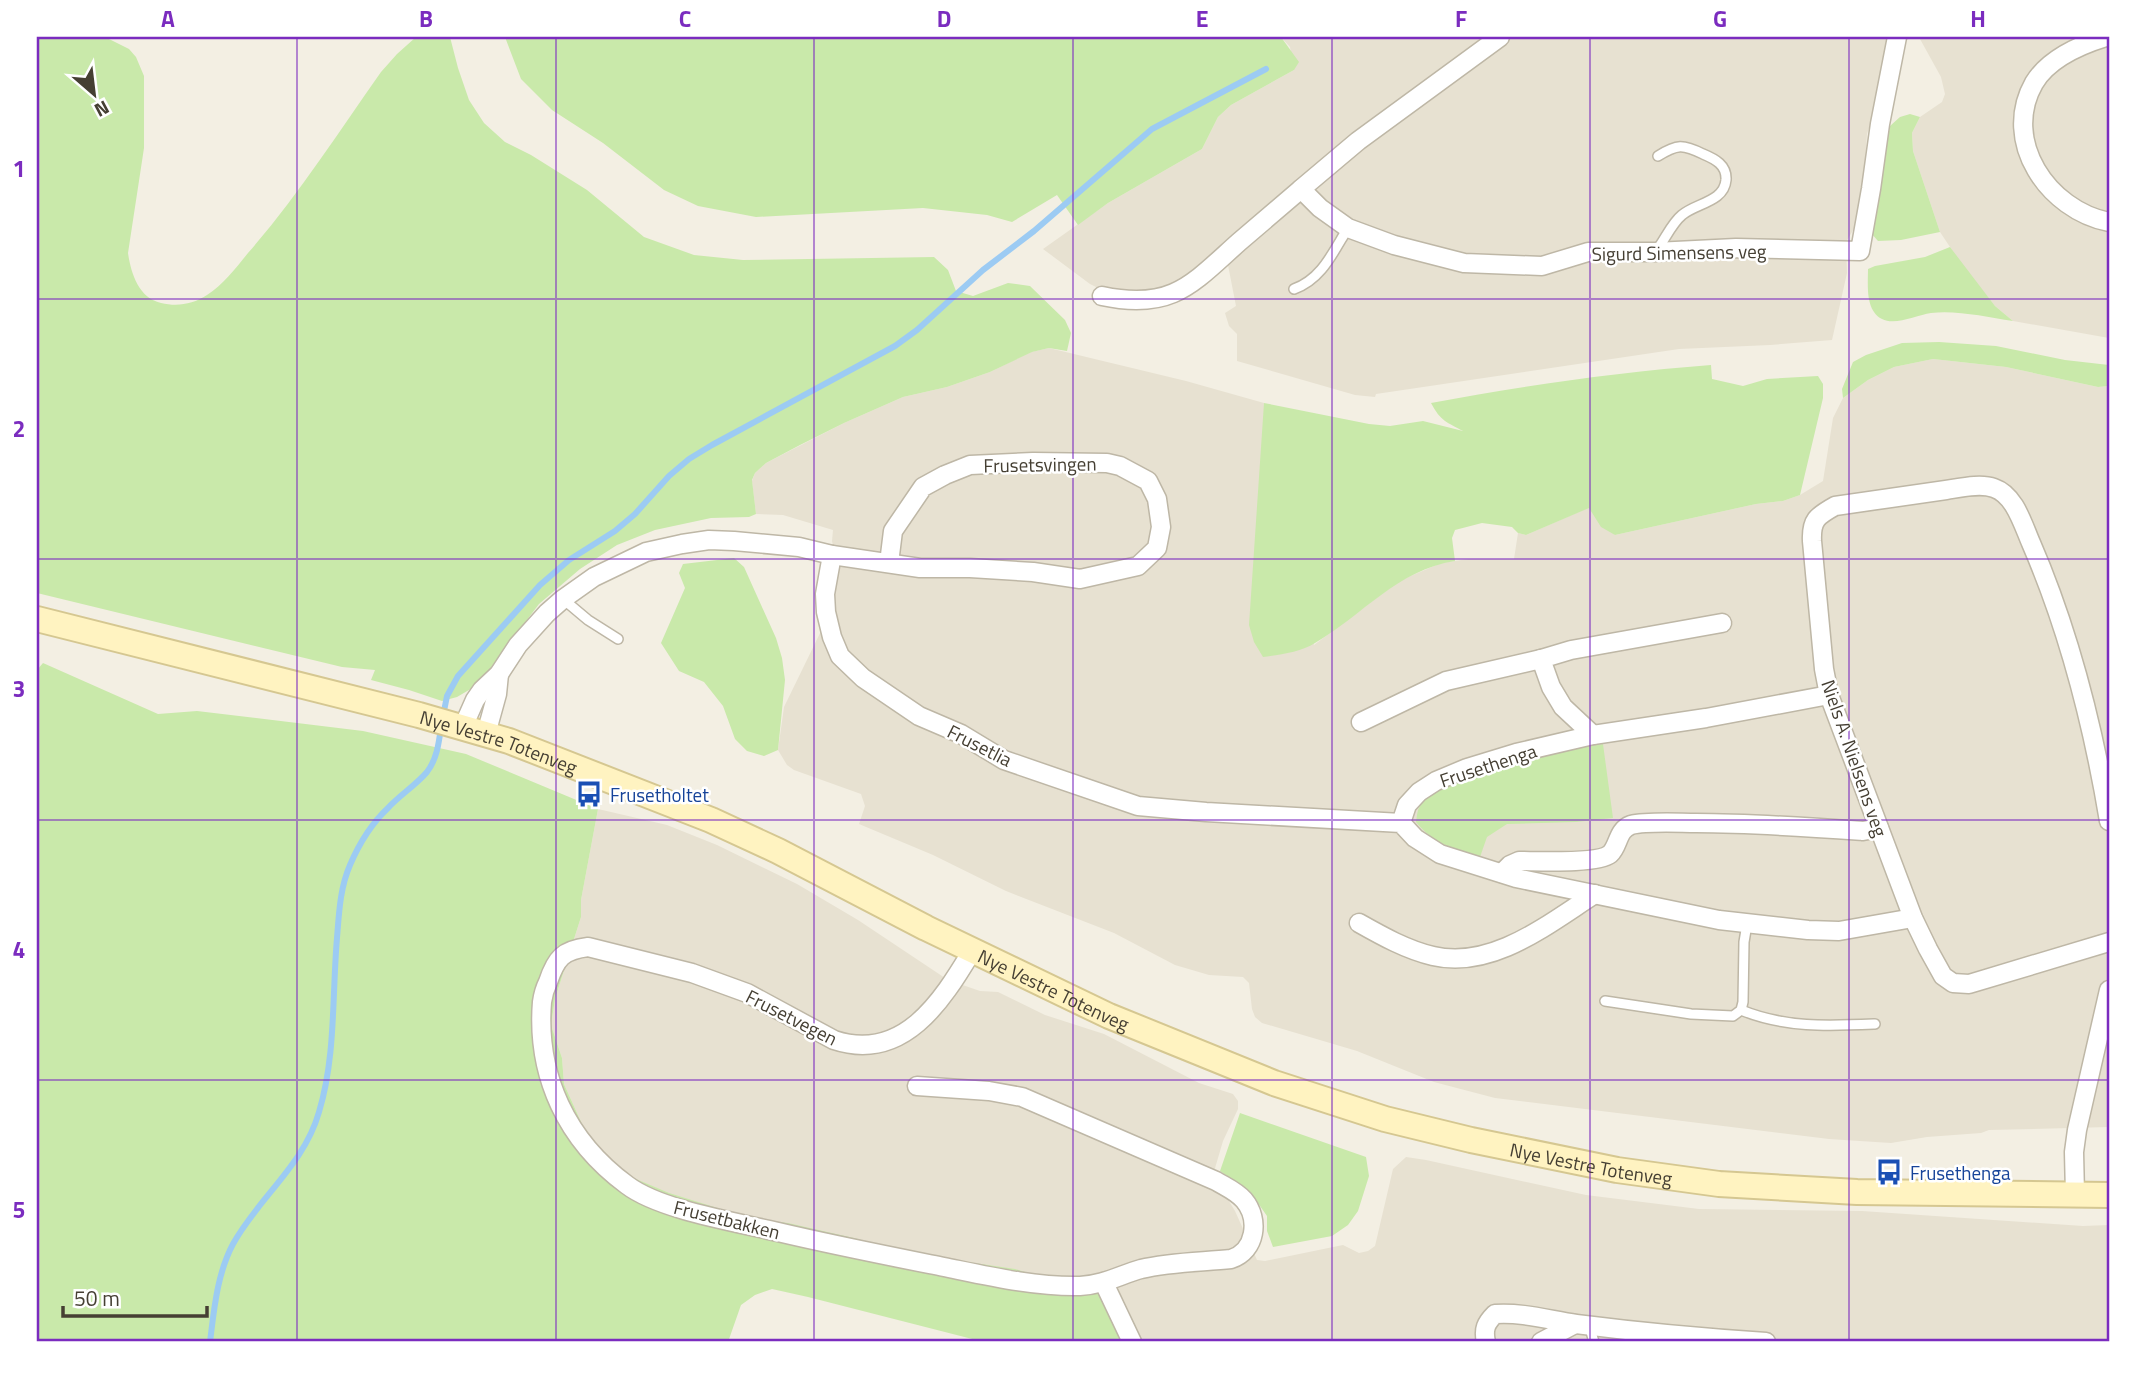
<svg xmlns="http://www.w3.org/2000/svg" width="2146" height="1379" font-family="'Titillium Web',sans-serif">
<rect width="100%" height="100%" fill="#f3efe3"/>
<!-- residential -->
<g fill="#e7e1d1">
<polygon points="1281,37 2109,37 2109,338 2013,321 1995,306 1962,265 1940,232 1913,151 1912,133 1920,117 1942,102 1945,94 1941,77 1920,39 1912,37 1889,50 1883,67 1877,92 1875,109 1867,134 1863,189 1855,227 1846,242 1847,273 1832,340 1770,345 1679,349 1376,394 1375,397 1355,395 1237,361 1237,334 1229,326 1225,313 1236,306 1227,260 1170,285 1144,292 1100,289 1090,284 1043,249 1108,203 1202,149 1218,117 1231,105 1294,70 1290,47"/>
<polygon points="1049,348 1186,381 1264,403 1264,411 1314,645 1399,581 1441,563 1468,559 1514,559 1518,533 1526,535 1590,507 1615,535 1756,504 1783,501 1800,495 1823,481 1833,418 1843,398 1868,380 1894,367 1933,359 2006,367 2098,387 2109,386 2109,1127 1989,1130 1981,1133 1927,1137 1891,1143 1829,1139 1495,1098 1434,1082 1357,1051 1262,1023 1255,1017 1252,1009 1249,983 1243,977 1209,975 1175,965 1114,933 1006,891 933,855 859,824 865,806 861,794 794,770 787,765 778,750 784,707 823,627 836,558 832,541 833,530 783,515 756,514 752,481 755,473 766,463 844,423 903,397 947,387 990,372 1031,352"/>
<polygon points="598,809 667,825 717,845 797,884 858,920 948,980 980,991 998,992 1045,1015 1104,1034 1199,1083 1233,1094 1238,1101 1238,1109 1223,1141 1213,1175 1235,1211 1257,1260 1265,1261 1343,1245 1359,1253 1368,1251 1375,1246 1393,1169 1406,1157 1426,1160 1586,1195 1699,1209 1862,1211 2083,1226 2109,1225 2109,1342 1140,1342 1135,1325 1124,1301 1049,1279 900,1252 753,1219 669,1194 629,1176 601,1154 582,1124 564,1084 562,1058 551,1025 555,999 581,917 581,900"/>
</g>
<!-- green -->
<g fill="#c9e9aa">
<path d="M37,37h68l24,12 7,8 8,19v72l-16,105c3,21 11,45 33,50 17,4 32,1 46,-8 16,-10 29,-27 41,-42 49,-56 90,-120 133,-181l16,-18 19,-17h34l8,31 11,32 15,23 21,19 26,13 56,35 57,47 50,18 49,5 191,-3 14,13 8,21 17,5 35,-13 22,3 35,34 6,13 -4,18 -18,-3 -17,4 -42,20 -43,15 -44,10 -59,26 -44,22 -34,18 -11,10 -3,7 4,34 -7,3 -38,1 -56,12 -38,15 -37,24 -41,35 -56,74 -9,9 -17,10 -15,4 -33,-11 -38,-10 4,-10 -33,-3 -305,-74z"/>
<polygon points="505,37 1281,37 1299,62 1294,70 1231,105 1218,117 1202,149 1108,203 1078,225 1057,195 1012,222 987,215 923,208 756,217 698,206 664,190 603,143 552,110 521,79"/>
<polygon points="1910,114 1920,117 1912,133 1913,151 1940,232 1901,240 1878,241 1871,233 1890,126 1900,117"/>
<path d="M1950,247l45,59 18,15c-27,-4 -56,-11 -82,-8 -14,2 -36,13 -49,6 -17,-9 -14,-34 -14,-50l7,-3 50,-9z"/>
<polygon points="1939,342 1996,346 2065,360 2109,365 2109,386 2098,387 2006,367 1933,359 1894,367 1868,380 1843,398 1842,389 1853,362 1866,355 1902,343"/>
<path d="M1711,365l1,14 31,7 24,-7 51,-3 5,8v14l-23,97 -17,6 -27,3 -141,31 -14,-8 -12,-19 -63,27 -8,-2 -6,-6 -30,-4 -27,7 -3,8 3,23c-58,9 -92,54 -140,82 -14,9 -36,12 -52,14l-9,-15 -5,-17 15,-222 105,21 21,2 33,-5 40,10c-16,-9 -22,-9 -32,-28 92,-17 186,-31 280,-38z"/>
<polygon points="734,558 744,567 776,638 782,658 785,680 778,750 764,756 747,751 735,739 723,706 704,682 679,671 661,643 685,588 679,573 683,564"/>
<polygon points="43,663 158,714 197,711 363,731 466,754 598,809 581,900 581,917 555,999 551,1025 562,1058 564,1084 582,1124 601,1154 629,1176 669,1193 753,1219 788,1223 858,1239 900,1252 1015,1269 1049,1279 1110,1279 1135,1325 1140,1342 984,1342 808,1297 772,1289 755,1295 741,1305 728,1342 37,1342 37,670"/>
<path d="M1603,744l10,74 -37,4 -69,2 -20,13 -7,20c-26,-7 -47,-14 -64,-35 1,-5 1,-12 4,-16 25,-42 136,-54 183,-62z"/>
<polygon points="1240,1113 1366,1157 1369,1176 1358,1211 1348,1225 1332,1236 1273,1247 1267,1231 1267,1216 1251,1193 1220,1171"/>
</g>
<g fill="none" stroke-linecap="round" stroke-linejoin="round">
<!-- stream -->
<g stroke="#9ccbf3" stroke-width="6">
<polyline points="443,716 447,696 458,676 540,585 569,560 615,531 635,514 669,476 689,459 712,445 895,346 917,330 983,270 1034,231 1152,129 1266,69"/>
<path d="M210,1342c4,-32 7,-68 23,-98 26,-47 71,-79 86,-132 17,-56 13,-117 18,-174 2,-25 3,-50 13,-73 9,-21 21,-41 38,-57 12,-13 28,-23 39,-36 10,-13 12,-30 14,-45"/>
</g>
<!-- service casing -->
<g stroke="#beb7a6" stroke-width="12">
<g id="service">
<path d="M1656,251c9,-11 15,-27 26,-36 14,-12 42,-13 44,-35 1,-15 -11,-21 -23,-26 -20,-10 -26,-10 -45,2"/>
<path d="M1294,289c28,-10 39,-37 54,-61"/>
<polyline points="563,599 588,620 618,639"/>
<polyline points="1605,1001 1691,1014 1733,1016 1741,1010 1743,1002 1744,942 1747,924"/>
<path d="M1741,1010c44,18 87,16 134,14"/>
<polyline points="1589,1325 1594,1342"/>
</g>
</g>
<!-- minor casing -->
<g stroke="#beb7a6" stroke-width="21">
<g id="minor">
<polyline points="1500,37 1358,141 1301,189 1320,208 1348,228 1394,245 1464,263 1542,266 1588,252 1655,252 1736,248 1860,251 1871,189 1880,124 1897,37"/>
<path d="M2106,37c-26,8 -57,21 -72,46 -33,58 14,127 75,139"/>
<path d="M1102,296c70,15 90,-12 137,-54 21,-18 42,-36 62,-53"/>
<polyline points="832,555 825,594 826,612 832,637 840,656 863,678 919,716 961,734 1004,760 1138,806 1206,812 1401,823 1415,838 1440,854 1516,878 1719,920 1808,930 1839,931 1913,918"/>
<polyline points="1361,722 1446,681 1541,659"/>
<polyline points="463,727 475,700 482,690 499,674 518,645 547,613 563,599 594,577 646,552 682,544 709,540 734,541 799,547 832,555 920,568 970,568 1033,572 1080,579 1138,566 1157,548 1161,527 1157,499 1148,481 1120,466 1107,463 1033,462 970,465 945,475 923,487 893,531 889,563"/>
<polyline points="486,734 497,694 499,674"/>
<polyline points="1593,735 1563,707 1551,687 1541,659 1571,650 1722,623"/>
<path d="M2109,821c-16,-96 -39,-188 -78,-278 -8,-18 -16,-48 -37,-55 -14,-5 -34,0 -48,2 -37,5 -74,11 -111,16 -18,10 -24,14 -23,35l12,128 5,26 84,223 15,31 15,27 10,7 16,1 140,-42"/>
<polyline points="1401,823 1407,805 1419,792 1436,781 1467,768 1516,753 1593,735 1706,718 1829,695"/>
<path d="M1502,873l8,-8 9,-4c18,0 79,3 91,-7 9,-8 7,-24 21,-29 16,-4 48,-2 65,-2 56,0 111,4 167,8l16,-3"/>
<path d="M1359,923c23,13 48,27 74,33 59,14 115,-32 162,-62"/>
<path d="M917,1086l72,5 33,6 194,84c10,6 20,10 28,19 16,19 12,51 -13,59 -29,3 -61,3 -90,10 -21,6 -38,16 -61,17 -45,1 -92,-10 -136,-19 -55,-11 -111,-22 -166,-35 -42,-10 -118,-22 -151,-47 -60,-44 -91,-109 -85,-183 1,-7 3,-14 6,-20 8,-24 15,-32 40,-35l104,26 55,20 87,47c69,23 108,-39 138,-89"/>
<polyline points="2075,1195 2074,1152 2077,1130 2109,990"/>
<polyline points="1104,1283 1132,1342"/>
<path d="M1486,1342c-3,-13 0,-19 9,-28 27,-2 54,6 81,10 63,8 127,14 190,18"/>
<polyline points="1541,1342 1575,1324"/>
</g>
</g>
<!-- secondary casing -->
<g stroke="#d5c791" stroke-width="28">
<g id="secondary">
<path id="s1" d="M37,619l382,96 90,26 202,79 67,31 148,77 183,88 165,67 111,36 86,21 146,30 102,14 138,8 252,3"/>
</g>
</g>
<!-- service -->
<use href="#service" stroke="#fff" stroke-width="9"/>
<!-- minor -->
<use href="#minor" stroke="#fff" stroke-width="18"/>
<!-- secondary -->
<use href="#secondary" stroke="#fff3c1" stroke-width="24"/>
</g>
<!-- grid -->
<path fill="none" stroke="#7b2cbf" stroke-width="2" stroke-opacity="0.55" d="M297,37v1305M556,37v1305M814,37v1305M1073,37v1305M1332,37v1305M1590,37v1305M1849,37v1305M37,299h2072M37,559h2072M37,820h2072M37,1080h2072"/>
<!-- icons -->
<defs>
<g id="bus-bare" transform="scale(2.1)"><path d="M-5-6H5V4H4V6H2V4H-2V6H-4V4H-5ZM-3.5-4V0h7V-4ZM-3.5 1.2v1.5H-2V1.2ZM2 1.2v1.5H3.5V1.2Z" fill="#1a4fb4" stroke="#fff" stroke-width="2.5" paint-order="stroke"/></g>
</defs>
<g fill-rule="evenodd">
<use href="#bus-bare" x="589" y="794"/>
<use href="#bus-bare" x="1889" y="1172"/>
</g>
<g text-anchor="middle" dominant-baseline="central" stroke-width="5" stroke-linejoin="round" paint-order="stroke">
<!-- street labels -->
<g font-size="19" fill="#453f33" stroke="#fff">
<text transform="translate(1679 252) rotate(-1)">Sigurd Simensens veg</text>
<text transform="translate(1040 464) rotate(-1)">Frusetsvingen</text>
<text stroke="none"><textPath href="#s1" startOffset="478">Nye Vestre Totenveg</textPath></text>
<text transform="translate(980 745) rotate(27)">Frusetlia</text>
<text transform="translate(1855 758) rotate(71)">Niels A. Nielsens veg</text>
<text transform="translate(1488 765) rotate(-18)">Frusethenga</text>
<text stroke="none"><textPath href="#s1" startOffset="1087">Nye Vestre Totenveg</textPath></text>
<text transform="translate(792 1017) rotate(27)">Frusetvegen</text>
<text stroke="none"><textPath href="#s1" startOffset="1654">Nye Vestre Totenveg</textPath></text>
<text transform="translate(727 1219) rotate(14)">Frusetbakken</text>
</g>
<!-- transit labels -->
<g font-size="19" fill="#164399" stroke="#fff" text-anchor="start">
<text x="610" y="794">Frusetholtet</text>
<text x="1910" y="1172">Frusethenga</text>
</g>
</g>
<!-- border -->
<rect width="2146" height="1379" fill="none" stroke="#ffffff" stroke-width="77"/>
<!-- north arrow -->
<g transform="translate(94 94) rotate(152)" stroke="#ffffff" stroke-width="5" paint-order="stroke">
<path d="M0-5L12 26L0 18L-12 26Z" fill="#453f33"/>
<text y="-10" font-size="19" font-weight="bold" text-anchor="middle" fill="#453f33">N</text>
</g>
<!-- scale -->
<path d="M63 1306v10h144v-10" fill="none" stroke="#453f33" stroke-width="3.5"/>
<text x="74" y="1306" font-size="21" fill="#453f33" stroke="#ffffff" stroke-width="5" paint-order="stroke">50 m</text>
<rect x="38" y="38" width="2070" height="1302" fill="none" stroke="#7b2cbf" stroke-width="2.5"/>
<g font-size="23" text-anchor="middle" font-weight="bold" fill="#7b2cbf">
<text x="168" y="27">A</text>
<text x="426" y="27">B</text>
<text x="685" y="27">C</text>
<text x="944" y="27">D</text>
<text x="1202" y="27">E</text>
<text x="1461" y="27">F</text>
<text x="1720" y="27">G</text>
<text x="1978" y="27">H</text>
<text x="19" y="177">1</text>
<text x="19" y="437">2</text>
<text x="19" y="697">3</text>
<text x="19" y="958">4</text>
<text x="19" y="1218">5</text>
</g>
</svg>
